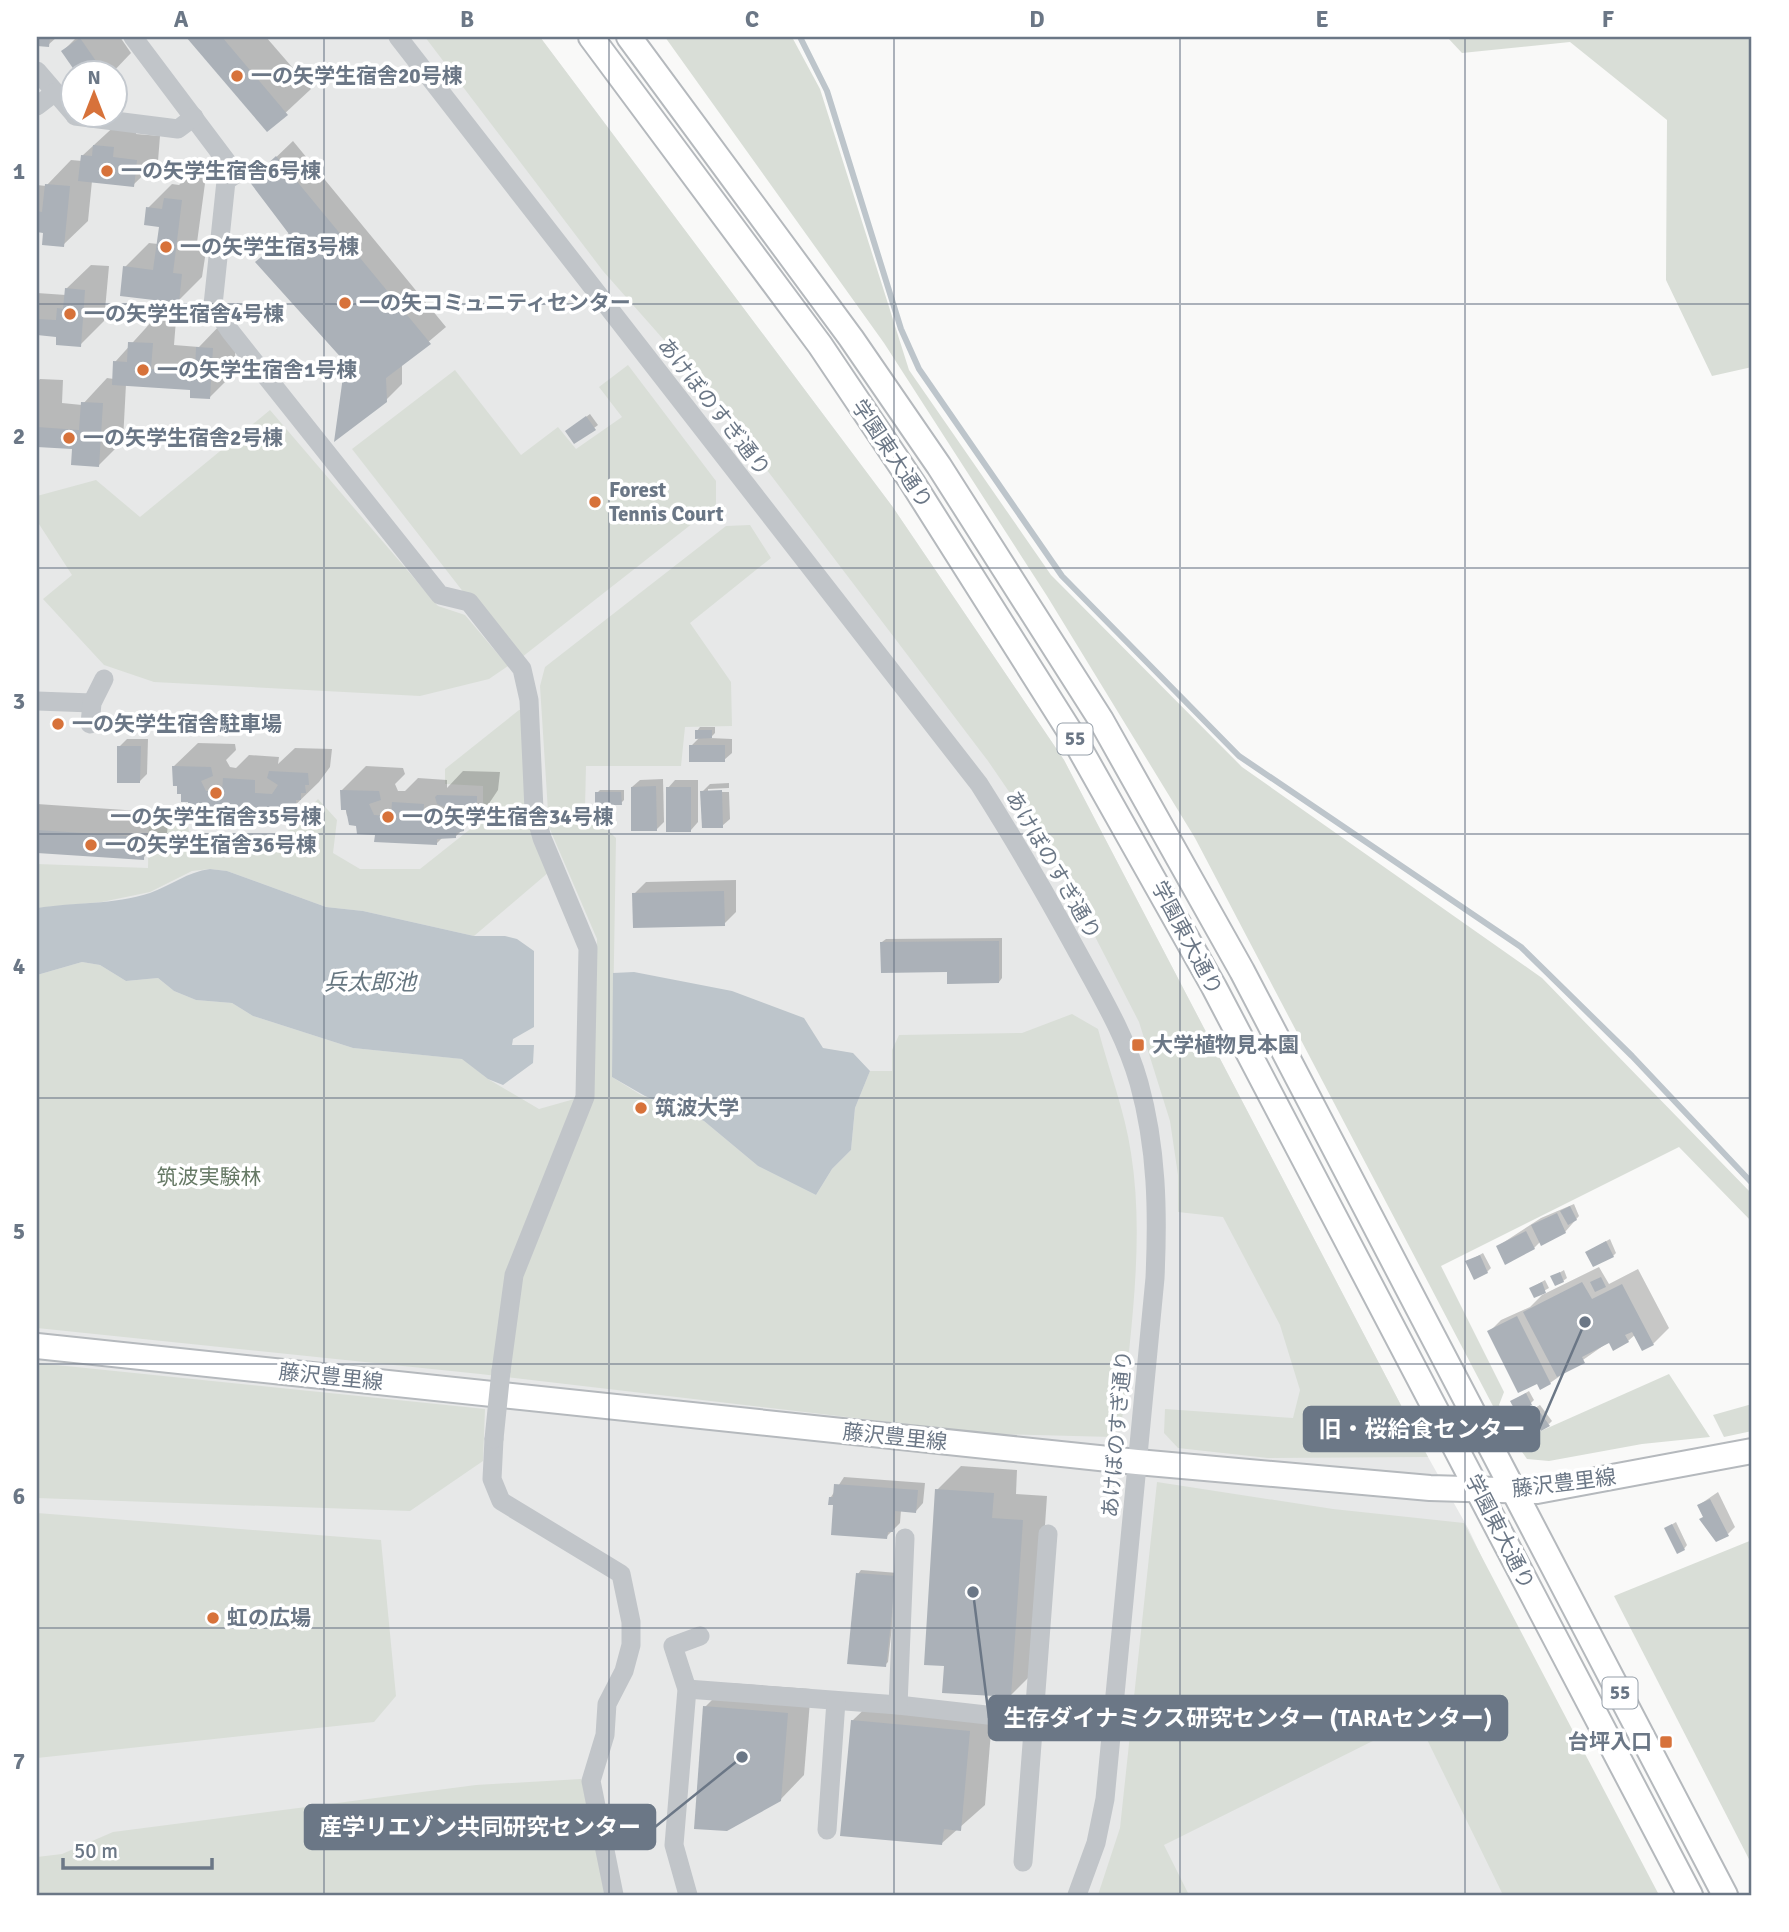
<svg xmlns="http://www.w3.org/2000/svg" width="1789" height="1932" font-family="Signika,'Noto Sans JP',sans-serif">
<rect width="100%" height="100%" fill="#f9f9f8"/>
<!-- built -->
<path fill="#e7e8e8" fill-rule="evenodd" d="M37,37h503l352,469 172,254 364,697 41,73 48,103 137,262h-1617zM74,74h42v42h-42z"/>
<!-- green -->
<g fill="#d9ded7">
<polygon points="425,37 540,37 892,506 1064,760 1428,1457 1268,1458 1178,1448 1164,1433 1165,1409 1293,1418 1300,1390 1280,1325 1223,1217 1178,1212 1178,1175 1170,1121 1139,1022 1054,857 988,761 694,374 603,271"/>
<polygon points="665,37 792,37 820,89 909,370 1051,575 1242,767 1542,978 1752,1194 1752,1222 1679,1147 1441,1266 1504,1392 1499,1405 1523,1439 1669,1374 1710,1437 1642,1444 1549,1461 1527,1459 1504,1427 1195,838 1047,596 884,343"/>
<polygon points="1447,37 1752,37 1752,367 1712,376 1666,280 1667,120 1570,42 1462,53"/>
<polygon points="628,365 716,481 716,505 517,661 352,449 455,370 521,455 558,427 576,449 622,417 599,387"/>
<polygon points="270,410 438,606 465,615 508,666 489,679 420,696 154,682 104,665 43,599 72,575 37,521 37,496 96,480 140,517"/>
<path d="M750,525l21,33 -81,65 41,59 1,44 -47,1 -4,39h-95l-1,42 31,30 -4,239 29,18 63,26 54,45 58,29 16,-26 19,-19 4,-42 15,-37h22v-21l7,-15 123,-2 50,-19 26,15c11,41 27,83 33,124 14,88 -1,180 -9,268l-9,16 -122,-3 -511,-60 -443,-46v-353l45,-13 18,3 26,16 32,-3 16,13 22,9 36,3 21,13 100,32 110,11 25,20 51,30 46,-13 8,-11 4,-146 -48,-112 -9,-141 5,-19 181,-141z"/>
<polygon points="519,710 522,710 549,872 474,936 363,911 326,907 227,871 210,869 192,871 150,892 102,902 37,908 37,864 148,868 149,812 187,815 189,833 283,836 318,799 337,820 333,853 360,869 420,869 483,819 483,786 445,784 445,769"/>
<polygon points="37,1363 485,1409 483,1461 410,1511 37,1498"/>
<polygon points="1752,1404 1752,1431 1724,1437 1713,1415"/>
<polygon points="1157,1482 1333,1509 1464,1523 1659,1895 1503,1895 1417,1719 1164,1845 1189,1895 1098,1895 1120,1828"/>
<polygon points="37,1513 381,1540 396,1696 374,1722 37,1758"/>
<polygon points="1752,1540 1752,1865 1614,1596"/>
<polygon points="581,1779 595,1810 607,1895 37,1895 37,1857 62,1854 113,1832 476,1785"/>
</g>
<!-- water -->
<g fill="#bdc5cb">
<path d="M210,869l17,2 99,36 37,4 111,25h31l12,3 17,12v76l-21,12 -1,6h22l-1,18 -30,22 -15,-6 -26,-20 -109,-11 -100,-32 -21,-13 -36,-3 -22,-9 -16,-13 -32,3 -26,-16 -18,-3 -45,13v-67c37,-6 77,-3 113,-15 22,-8 37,-21 60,-24z"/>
<polygon points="634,972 732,991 804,1018 823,1048 853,1053 870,1071 855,1108 851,1150 832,1169 816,1195 758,1166 704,1121 645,1096 612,1077 613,973"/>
</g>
<!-- shadow -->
<g fill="#0003">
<polygon points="37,37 57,37 48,45 37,44"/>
<polygon points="77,37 120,37 131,53 111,74 79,74 63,51"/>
<polygon points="188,37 266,37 311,89 267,130"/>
<polygon points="119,122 137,123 136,134 160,136 158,161 133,185 92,181 88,221 63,245 45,231 37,231 37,185 46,186 71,160 82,161 82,156"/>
<polygon points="293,141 446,327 402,364 402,384 385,401 257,262 290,232 268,165"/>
<polygon points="190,174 206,176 196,250 206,251 202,277 178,301 125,267 149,243 158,244 161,226 148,208 172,184 179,185"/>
<polygon points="91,265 109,266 104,321 80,345 58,335 37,333 37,293 66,295 66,289"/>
<polygon points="154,319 176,320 174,345 199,347 222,323 237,324 234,373 209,398 192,389 126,384 123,441 99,465 74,447 37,445 37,382 40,379 63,380 62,403 82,405 107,378 114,379 115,362"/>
<polygon points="590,414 598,425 594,428 571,428"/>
<polygon points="700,727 715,727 715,733 710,738 732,739 732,753 724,760 691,746 700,737 697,731"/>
<polygon points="127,739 148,739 147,774 140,781 119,747"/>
<polygon points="198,743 235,744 236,750 226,760 230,767 236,768 249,755 279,757 278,764 295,748 332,749 330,767 319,782 287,813 275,812 269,818 208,809 190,801 173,767"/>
<polygon points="366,766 403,768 405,774 395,784 398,791 405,791 418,778 447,780 447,788 463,771 500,772 498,790 488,805 456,836 443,837 437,843 358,824 351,816 347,816 342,790"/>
<polygon points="663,779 664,822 656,830 632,787 640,780"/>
<polygon points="675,780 698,780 698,822 691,830 668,788"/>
<polygon points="729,783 729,788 708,789 708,792 729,792 730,819 722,826 702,792 710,784"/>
<polygon points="600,790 624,790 624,800 621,803 597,793"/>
<polygon points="37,804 169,813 167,834 143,858 37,851"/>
<polygon points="736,880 736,912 724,924 634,894 646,882"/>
<polygon points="1002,938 1002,978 999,982 949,971 882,942 886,939"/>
<polygon points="1574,1204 1579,1216 1565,1232 1541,1241 1534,1248 1498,1246 1541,1218"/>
<polygon points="1610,1239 1616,1253 1613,1256 1587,1252"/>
<polygon points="1483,1253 1491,1268 1487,1272 1467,1262"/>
<polygon points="1599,1267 1609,1284 1638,1269 1669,1328 1653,1344 1636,1334 1628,1341 1610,1341 1550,1383 1489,1332 1501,1320 1530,1307 1542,1295"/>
<polygon points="1564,1270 1567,1278 1563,1281 1552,1277"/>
<polygon points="1545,1280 1549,1288 1535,1296 1531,1288"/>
<polygon points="1529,1391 1534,1400 1531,1403 1512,1401"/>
<polygon points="1540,1405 1552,1421 1549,1424 1523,1414"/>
<polygon points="961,1466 1017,1470 1016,1494 1047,1496 1035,1671 1010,1696 946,1665 937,1490"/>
<polygon points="844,1477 925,1483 923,1503 916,1511 901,1510 900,1523 886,1537 835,1504 831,1497"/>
<polygon points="1718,1492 1735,1527 1728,1534 1699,1505"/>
<polygon points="1676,1522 1687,1545 1684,1549 1666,1528"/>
<polygon points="861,1570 898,1573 888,1662 885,1665 858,1574"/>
<polygon points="729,1683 811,1689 804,1775 780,1800 705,1707"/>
<polygon points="877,1697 993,1707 985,1805 942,1843 852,1721"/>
</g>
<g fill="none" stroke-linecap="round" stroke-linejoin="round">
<!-- stream -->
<polyline stroke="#bdc5cb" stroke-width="6" points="800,37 827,91 901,329 919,369 1062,576 1239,756 1521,947 1632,1056 1752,1183"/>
</g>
<!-- building -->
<g fill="#abb1b8">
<polygon points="37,37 50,37 49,47 37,46"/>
<polygon points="186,37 222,37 288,115 267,132"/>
<polygon points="80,38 105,74 77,74 61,51"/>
<polygon points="93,145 114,147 113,157 137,160 134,187 78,181 81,155 92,156"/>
<polygon points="276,156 431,344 386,378 387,402 334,442 345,362 255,262 289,234 249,181"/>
<polygon points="45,184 70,186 64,247 42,245 43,233 37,232 37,211 42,212"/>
<polygon points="164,198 182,200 173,273 182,274 179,303 120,296 123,266 153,270 159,227 144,225 146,207 162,209"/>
<polygon points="65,288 85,290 81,347 56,345 56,337 37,335 37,319 56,320 57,308 63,309"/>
<polygon points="128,342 153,343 151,369 195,371 196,347 213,348 210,399 190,398 190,390 112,385 113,361 127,362"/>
<polygon points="81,402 103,403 99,467 71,465 72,449 37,447 37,427 79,430"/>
<polygon points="586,416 596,430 574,444 565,431"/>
<polygon points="695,730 712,730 712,738 695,739"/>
<rect x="689" y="745" width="36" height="17"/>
<polygon points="117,746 141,746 140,783 117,783"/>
<polygon points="172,766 211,767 213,776 201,781 206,791 222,792 223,778 255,780 255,793 272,794 278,785 267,778 269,771 308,773 309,785 305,785 306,793 301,793 301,800 296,800 296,808 289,807 288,815 270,814 269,820 206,819 206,811 189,811 188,802 181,802 181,794 177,794 177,786 173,786"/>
<polygon points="656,786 657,831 631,831 631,787"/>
<rect x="666" y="787" width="25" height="45"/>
<polygon points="340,790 379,791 381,800 369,804 374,815 391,816 392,802 424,804 423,817 440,817 446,808 437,804 435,797 437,795 477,796 477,808 474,808 474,816 470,816 469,823 464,824 464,831 456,833 456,838 437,839 437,845 374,842 375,835 357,834 356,826 349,825 346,810 341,810"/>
<polygon points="722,790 723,828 702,828 700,791"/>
<polygon points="595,792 621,792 622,805 595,805"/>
<polygon points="37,830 145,837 144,860 37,853"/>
<polygon points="724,891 725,926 633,928 632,893"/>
<polygon points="999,941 999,983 947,984 947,972 881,973 880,942"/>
<polygon points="1570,1206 1577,1220 1568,1225 1560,1211"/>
<polygon points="1557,1213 1566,1233 1541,1246 1531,1225"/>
<polygon points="1526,1231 1535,1249 1505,1265 1496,1246"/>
<polygon points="1606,1241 1614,1257 1593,1267 1585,1252"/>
<polygon points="1480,1255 1488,1273 1474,1280 1465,1261"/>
<polygon points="1560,1272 1564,1282 1555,1286 1550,1276"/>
<polygon points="1601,1277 1606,1287 1595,1292 1590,1282"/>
<polygon points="1542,1282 1546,1293 1534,1298 1529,1288"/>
<polygon points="1582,1282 1592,1299 1622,1284 1654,1345 1642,1351 1632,1332 1625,1335 1629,1342 1613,1351 1609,1343 1582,1357 1585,1363 1557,1377 1523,1312"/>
<polygon points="1517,1316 1551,1384 1540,1390 1537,1384 1518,1393 1487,1331"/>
<polygon points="1526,1393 1532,1405 1516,1412 1510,1401"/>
<polygon points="1536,1407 1550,1426 1541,1431 1534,1419 1522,1425 1517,1417"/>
<polygon points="834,1484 918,1490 916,1513 895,1511 893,1532 888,1532 887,1539 831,1535 833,1505 828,1505 829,1497 833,1497"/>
<polygon points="935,1489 994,1493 992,1518 1023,1520 1011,1697 942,1693 944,1666 924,1665"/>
<polygon points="1710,1499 1729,1536 1716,1542 1699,1519 1703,1517 1697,1505"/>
<polygon points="1672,1524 1685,1550 1677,1554 1664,1528"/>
<polygon points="856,1573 896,1576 886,1667 847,1664"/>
<polygon points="703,1706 788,1713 781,1801 727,1831 694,1829"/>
<polygon points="851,1720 970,1731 961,1831 944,1829 942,1845 840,1836"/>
</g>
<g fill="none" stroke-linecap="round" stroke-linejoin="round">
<!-- major casing -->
<g stroke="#b5b9bd" stroke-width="28">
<g id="major">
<polyline points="591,37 820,345 912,482 1072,735 1214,987 1690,1895"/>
<polyline points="629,37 851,338 939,466 1101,720 1242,971 1725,1895"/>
<polyline points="37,1346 1137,1462 1430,1488 1537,1491 1752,1451"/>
</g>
</g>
<!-- minor -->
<g stroke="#c1c5c9" stroke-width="19">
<polyline points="133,37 236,174 226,181 213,305 230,331 440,595 469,602 522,669 529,700 534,810 542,838 588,948 585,1097 514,1275 501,1371"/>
<path d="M398,37l581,747c35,55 68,112 99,169 23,42 48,84 61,130 18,65 19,129 16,195l-50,521 -9,44 -19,52"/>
<polyline points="37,71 74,114"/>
<polyline points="37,106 54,93"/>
<polyline points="75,116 178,129 194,117"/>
<polyline points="37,701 92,703"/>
<polyline points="90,724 92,703 104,679"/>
<polyline points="494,1439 492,1479 501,1501 621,1574 631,1622 631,1645 624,1671 607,1704 605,1735 591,1781 614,1895"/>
<polyline points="687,1689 898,1705 1112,1729"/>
<polyline points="898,1705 905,1538"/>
<polyline points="827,1830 836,1701"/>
<polyline points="1023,1862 1048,1534"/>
<polyline points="688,1895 674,1845 687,1689 673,1646 700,1636"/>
</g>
<!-- major -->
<use href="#major" stroke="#fff" stroke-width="24"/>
<!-- minor-bridge -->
<polyline stroke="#c1c5c9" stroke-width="19" points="494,1439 501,1371"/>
</g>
<!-- grid -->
<path fill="none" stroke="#6b7786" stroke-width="2" stroke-opacity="0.55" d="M324,37v1858M609,37v1858M894,37v1858M1180,37v1858M1465,37v1858M37,304h1715M37,568h1715M37,834h1715M37,1098h1715M37,1364h1715M37,1628h1715"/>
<!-- markers -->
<g fill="#d7723a" stroke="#fff" stroke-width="2.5">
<circle cx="237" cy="76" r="7"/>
<circle cx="107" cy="171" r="7"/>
<circle cx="166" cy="247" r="7"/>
<circle cx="345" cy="303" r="7"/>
<circle cx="70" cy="314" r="7"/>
<circle cx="143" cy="370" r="7"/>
<circle cx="69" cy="438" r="7"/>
<circle cx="595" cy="502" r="7"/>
<circle cx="58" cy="724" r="7"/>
<circle cx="216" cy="793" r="7"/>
<circle cx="388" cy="817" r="7"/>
<circle cx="91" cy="845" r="7"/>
<rect x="1131" y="1038" width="14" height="14" rx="3.5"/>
<circle cx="641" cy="1108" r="7"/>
<circle cx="213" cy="1618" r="7"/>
<rect x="1659" y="1735" width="14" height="14" rx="3.5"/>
</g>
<g text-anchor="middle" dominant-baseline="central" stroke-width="7" stroke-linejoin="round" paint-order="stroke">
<!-- shield labels -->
<g fill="#fff" stroke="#97a0aa" stroke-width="2">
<rect x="1057.5" y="723.5" width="35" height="31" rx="5"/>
<rect x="1602.5" y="1677.5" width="35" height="31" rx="5"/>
</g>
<g font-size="19" font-weight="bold" fill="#6b7786">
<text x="1075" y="739">55</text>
<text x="1620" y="1693">55</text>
</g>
<!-- poi labels -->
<g font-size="21" font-weight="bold" fill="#6b7786" stroke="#fff" text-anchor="start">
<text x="251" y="76">一の矢学生宿舎20号棟</text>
<text x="121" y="171">一の矢学生宿舎6号棟</text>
<text x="180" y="247">一の矢学生宿3号棟</text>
<text x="359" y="303">一の矢コミュニティセンター</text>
<text x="84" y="314">一の矢学生宿舎4号棟</text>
<text x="157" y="370">一の矢学生宿舎1号棟</text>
<text x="83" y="438">一の矢学生宿舎2号棟</text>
<text x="609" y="490">Forest<tspan x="609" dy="24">Tennis Court</tspan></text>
<text x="72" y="724">一の矢学生宿舎駐車場</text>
<text x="216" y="817" text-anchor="middle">一の矢学生宿舎35号棟</text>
<text x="402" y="817">一の矢学生宿舎34号棟</text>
<text x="105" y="845">一の矢学生宿舎36号棟</text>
<text x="1152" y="1045">大学植物見本園</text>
<text x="655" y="1108">筑波大学</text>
<text x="227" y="1618">虹の広場</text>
<text x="1652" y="1742" text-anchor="end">台坪入口</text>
</g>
<!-- street labels -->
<g font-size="21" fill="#6b7786" stroke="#fff">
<text transform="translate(714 407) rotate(52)">あけぼのすぎ通り</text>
<text transform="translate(892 454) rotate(56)">学園東大通り</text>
<text transform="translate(1053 865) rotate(60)">あけぼのすぎ通り</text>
<text transform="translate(1187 938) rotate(62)">学園東大通り</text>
<text transform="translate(331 1377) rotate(6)">藤沢豊里線</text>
<text transform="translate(1117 1434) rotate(-85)">あけぼのすぎ通り</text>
<text transform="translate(895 1437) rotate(6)">藤沢豊里線</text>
<text transform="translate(1564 1483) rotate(-7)">藤沢豊里線</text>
<text transform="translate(1500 1532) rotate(63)">学園東大通り</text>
</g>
<!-- park labels -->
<g font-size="21" fill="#667965" stroke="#fff">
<text x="209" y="1177">筑波実験林</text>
</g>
<!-- water labels -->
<g font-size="23" font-style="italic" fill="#677781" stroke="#fff">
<text x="370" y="982">兵太郎池</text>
</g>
</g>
<!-- callouts -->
<path fill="none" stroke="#6b7786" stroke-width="2.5" d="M1585 1322L1539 1429M973 1592L989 1718M742 1757L655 1827"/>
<g fill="#6b7786" stroke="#fff" stroke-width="2.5">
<circle cx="1585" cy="1322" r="7"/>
<circle cx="973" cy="1592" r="7"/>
<circle cx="742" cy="1757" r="7"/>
</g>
<g fill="#6b7786" stroke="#6b7786" stroke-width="2.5">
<rect x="1304" y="1407" width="235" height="44" rx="7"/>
<rect x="989" y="1696" width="518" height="44" rx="7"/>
<rect x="305" y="1805" width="350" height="44" rx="7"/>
</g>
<g font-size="23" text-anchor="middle" font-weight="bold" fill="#fff">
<text x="1422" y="1437">旧・桜給食センター</text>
<text x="1248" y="1726">生存ダイナミクス研究センター (TARAセンター)</text>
<text x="480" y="1835">産学リエゾン共同研究センター</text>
</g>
<!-- border -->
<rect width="1789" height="1932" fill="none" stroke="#ffffff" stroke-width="77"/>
<!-- north arrow -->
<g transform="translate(94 94)"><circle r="33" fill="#ffffff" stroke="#c4c9cf" stroke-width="2"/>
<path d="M0-5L12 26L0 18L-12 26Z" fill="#d7723a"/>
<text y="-10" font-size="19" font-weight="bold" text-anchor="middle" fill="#6b7786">N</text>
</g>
<!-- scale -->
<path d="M63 1858v10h149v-10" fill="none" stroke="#6b7786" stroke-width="3.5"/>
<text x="74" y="1858" font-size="21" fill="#6b7786" stroke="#ffffff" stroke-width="5" paint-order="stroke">50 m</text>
<rect x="38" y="38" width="1712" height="1856" fill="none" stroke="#6b7786" stroke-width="2.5"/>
<g font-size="23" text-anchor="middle" font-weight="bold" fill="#6b7786">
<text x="181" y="27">A</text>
<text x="467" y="27">B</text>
<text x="752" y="27">C</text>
<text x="1037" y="27">D</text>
<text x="1322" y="27">E</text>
<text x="1608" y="27">F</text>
<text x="19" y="179">1</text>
<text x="19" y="444">2</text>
<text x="19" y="709">3</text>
<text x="19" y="974">4</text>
<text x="19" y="1239">5</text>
<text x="19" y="1504">6</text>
<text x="19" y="1769">7</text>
</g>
</svg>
